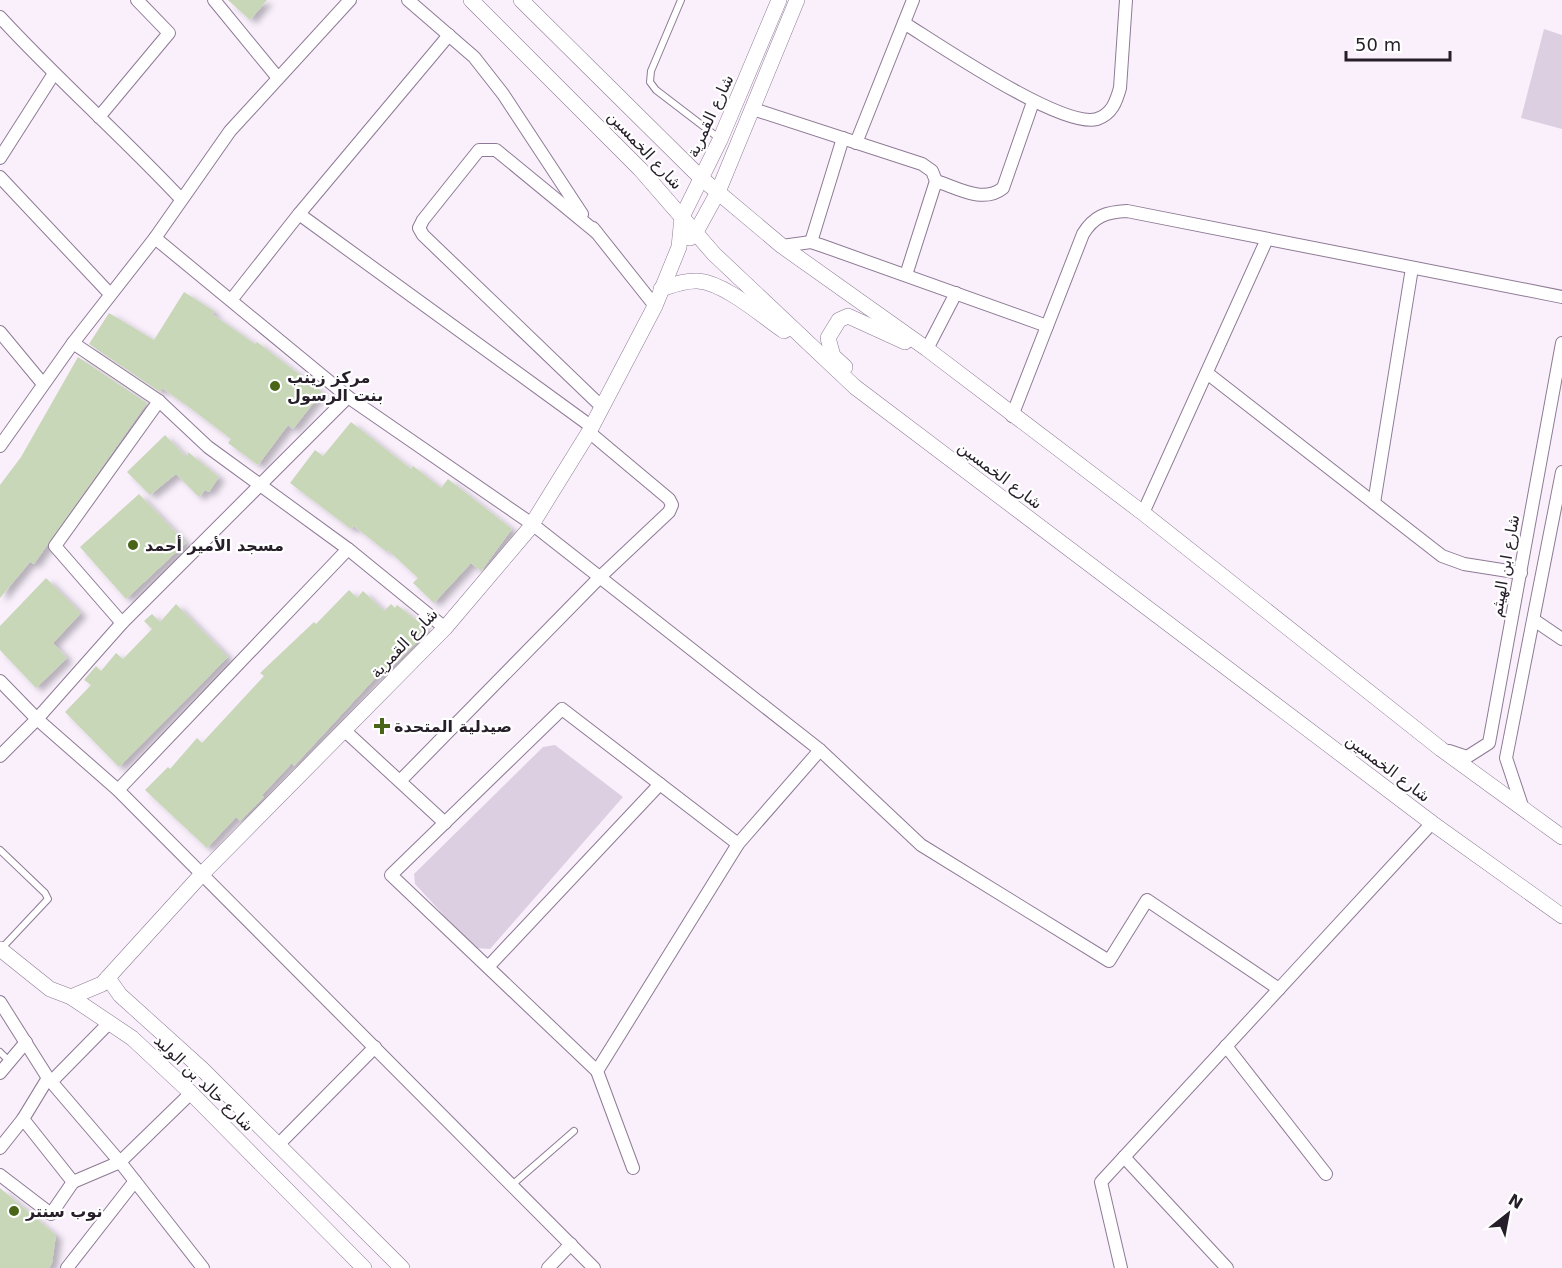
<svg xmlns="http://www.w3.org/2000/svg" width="1562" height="1268" font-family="'DejaVu Sans',Vazirmatn,sans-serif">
<defs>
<filter id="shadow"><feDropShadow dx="6" dy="4" stdDeviation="3" flood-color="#0004"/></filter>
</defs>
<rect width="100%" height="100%" fill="#f9f0fc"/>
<!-- park -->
<g fill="#ddcfe2">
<polygon points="1544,29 1562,35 1562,129 1521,118"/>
<polygon points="555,745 623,797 490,949 474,948 415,884 414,874 543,747"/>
</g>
<!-- building -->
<g fill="#c8d7b7" filter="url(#shadow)">
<polygon points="228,0 267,0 250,20"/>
<polygon points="184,292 214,311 212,314 255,344 257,342 322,392 293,429 288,425 258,465 228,443 231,439 189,407 162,388 160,392 89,344 109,313 154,340"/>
<polygon points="78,357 147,403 34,564 30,562 0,598 0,485 21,457"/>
<polygon points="351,422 411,469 413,466 441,488 448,479 512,529 481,571 471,563 434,603 413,583 418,578 388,550 387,552 354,526 351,529 290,483 315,450 323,456"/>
<polygon points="165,435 188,459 188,452 219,477 209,492 205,490 199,497 176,474 150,495 127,472"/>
<polygon points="139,494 186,543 126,599 80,547"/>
<polygon points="46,578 81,613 53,643 67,658 36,688 0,650 0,626"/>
<polygon points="349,590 357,598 363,591 384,611 391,604 395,608 397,605 429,630 381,677 378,675 294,766 292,763 262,795 264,797 240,821 236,817 207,848 145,790 168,767 170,769 197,738 202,743 264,676 260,673 314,622 316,624"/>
<polygon points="176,604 228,657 119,767 65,712 91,685 84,680 96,666 101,671 116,653 123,659 152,629 144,621 152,614 160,622"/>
<polygon points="0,1188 56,1235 52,1263 49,1268 0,1268"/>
</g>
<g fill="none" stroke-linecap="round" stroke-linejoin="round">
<!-- service casing -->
<g stroke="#8e7a95" stroke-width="8">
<g id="service">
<polyline points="681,0 651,71 650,82 656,90 720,139"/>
<polyline points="0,850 45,893 48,899 1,949"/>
<polyline points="0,1052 9,1061"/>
<polyline points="512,1185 574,1131"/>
</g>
</g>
<!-- minor casing -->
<g stroke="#8e7a95" stroke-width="14">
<g id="minor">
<polyline points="214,0 278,78"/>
<polyline points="408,0 474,57 503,94 582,214"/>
<path d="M0,17c58,63 122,119 181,182"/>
<path d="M904,23c34,21 158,106 193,96 15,-5 19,-17 23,-31l6,-88"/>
<polyline points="753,109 922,164 932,171 936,181 906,275"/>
<polyline points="99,117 169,33 137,0"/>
<polyline points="856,143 913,0"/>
<polyline points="0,158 53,75"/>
<polyline points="0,177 110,294"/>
<path d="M936,181c22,7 47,23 67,7l30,-86"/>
<polyline points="299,214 592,427"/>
<polyline points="593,228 655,306"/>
<polyline points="596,232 496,150 479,150 423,220 419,228 423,235 602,407"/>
<polyline points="155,238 348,397 532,524 820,750 921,845 1109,961 1147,900 1279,989"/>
<polyline points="811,242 843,138"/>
<polyline points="782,246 811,242 823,246 1047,326"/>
<polyline points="232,299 299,214 449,35"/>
<polyline points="0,332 43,384"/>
<polyline points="73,343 155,238 230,131 350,0"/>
<polyline points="927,349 956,293"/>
<polyline points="1207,373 1442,556 1464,564 1521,573"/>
<path d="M1012,416l71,-182c11,-18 23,-22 44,-23l435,86"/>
<polyline points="0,446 73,343 159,401 208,447 348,549 445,628"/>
<polyline points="1374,503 1412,268"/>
<polyline points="1143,513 1267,239"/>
<polyline points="1534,620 1562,639"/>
<polyline points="122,623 55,546 159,401"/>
<polyline points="0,681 37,719 118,790 594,1268"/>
<polyline points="344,730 445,823"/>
<polyline points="1449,751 1467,757 1489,743 1562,343"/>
<polyline points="0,756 37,719 122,623 348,397"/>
<polyline points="400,781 600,577 669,512 672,505 669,499 589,432"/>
<polyline points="118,790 348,549"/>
<polyline points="1523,809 1506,758 1562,472"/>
<polyline points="488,967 660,784"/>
<polyline points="0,1002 48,1078 120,1162 203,1268"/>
<polyline points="1226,1046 1326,1174"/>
<polyline points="597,1071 391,875 562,709 738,844"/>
<polyline points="0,1073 26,1042"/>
<polyline points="48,1078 23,1119 73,1182 120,1162 191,1093"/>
<polyline points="51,1082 109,1023"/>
<polyline points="278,1145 375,1047"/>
<polyline points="0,1148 23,1119"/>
<polyline points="1124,1157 1227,1268"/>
<polyline points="633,1168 597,1071 738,844 820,750"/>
<polyline points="0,1175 51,1214 73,1182"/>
<polyline points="67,1268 135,1181"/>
<polyline points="548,1268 571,1244"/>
<polyline points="1121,1268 1101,1182 1432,823"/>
</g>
</g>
<!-- tertiary casing -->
<g stroke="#8e7a95" stroke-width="16">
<g id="tertiary">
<polyline points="471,0 640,169 714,254 855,387 1432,823 1562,916"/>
<polyline points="521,0 701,178 782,246 927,349 1143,513 1441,749 1562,837"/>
<polyline points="690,238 696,232 718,192 797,0"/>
<path d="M661,289c12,-4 24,-9 37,-8 27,2 64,35 86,50"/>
<polyline points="845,367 833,356 828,338 839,320 848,316 905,342"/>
<polyline points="0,949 50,989 71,997 132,1038 191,1093 364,1268"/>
<polyline points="108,978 120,995 202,1069 402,1268"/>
<polyline points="71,997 102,984 202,874 445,628 529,529 589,432 655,306 679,247 682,217 720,140 779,0"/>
</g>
</g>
<!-- service -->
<use href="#service" stroke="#fff" stroke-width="6"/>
<!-- minor -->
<use href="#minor" stroke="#fff" stroke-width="12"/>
<!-- tertiary -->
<use href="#tertiary" stroke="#fff" stroke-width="15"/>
</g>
<!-- markers -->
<g fill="#496518" stroke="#fff" stroke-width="2">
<circle cx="275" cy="386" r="6"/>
<circle cx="133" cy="545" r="6"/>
<path d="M379 717h6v6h6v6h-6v6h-6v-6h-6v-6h6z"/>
<circle cx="14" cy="1211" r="6"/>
</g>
<g text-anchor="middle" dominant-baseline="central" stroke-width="4.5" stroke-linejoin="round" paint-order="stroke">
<!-- street labels -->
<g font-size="16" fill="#261e29" stroke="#fff">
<text transform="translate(710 116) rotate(-65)">شارع القمرية</text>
<text transform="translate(645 150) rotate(47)">شارع الخمسين</text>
<text transform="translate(1000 475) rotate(37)">شارع الخمسين</text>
<text transform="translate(1505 566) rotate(-80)">شارع ابن الهيثم</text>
<text transform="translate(404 643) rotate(-46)">شارع القمرية</text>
<text transform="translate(1388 768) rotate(37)">شارع الخمسين</text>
<text transform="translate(204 1083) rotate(44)">شارع خالد بن الوليد</text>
</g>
<!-- poi labels -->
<g font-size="16" font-weight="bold" fill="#261e29" stroke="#fff" text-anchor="start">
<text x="287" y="377">مركز زينب<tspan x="287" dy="18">بنت الرسول</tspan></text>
<text x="145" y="545">مسجد الأمير أحمد</text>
<text x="394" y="726">صيدلية المتحدة</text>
<text x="26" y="1211">نوب سنتر</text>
</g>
</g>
<!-- north arrow -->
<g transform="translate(1508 1214) rotate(31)" stroke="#ffffff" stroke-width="4.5" paint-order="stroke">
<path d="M0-4.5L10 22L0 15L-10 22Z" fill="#261e29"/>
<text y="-9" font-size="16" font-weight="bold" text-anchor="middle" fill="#261e29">N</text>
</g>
<!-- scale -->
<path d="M1346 51v9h104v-9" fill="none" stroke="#261e29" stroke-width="3"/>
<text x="1355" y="51" font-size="18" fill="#261e29" stroke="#ffffff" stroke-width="4.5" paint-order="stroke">50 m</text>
</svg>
